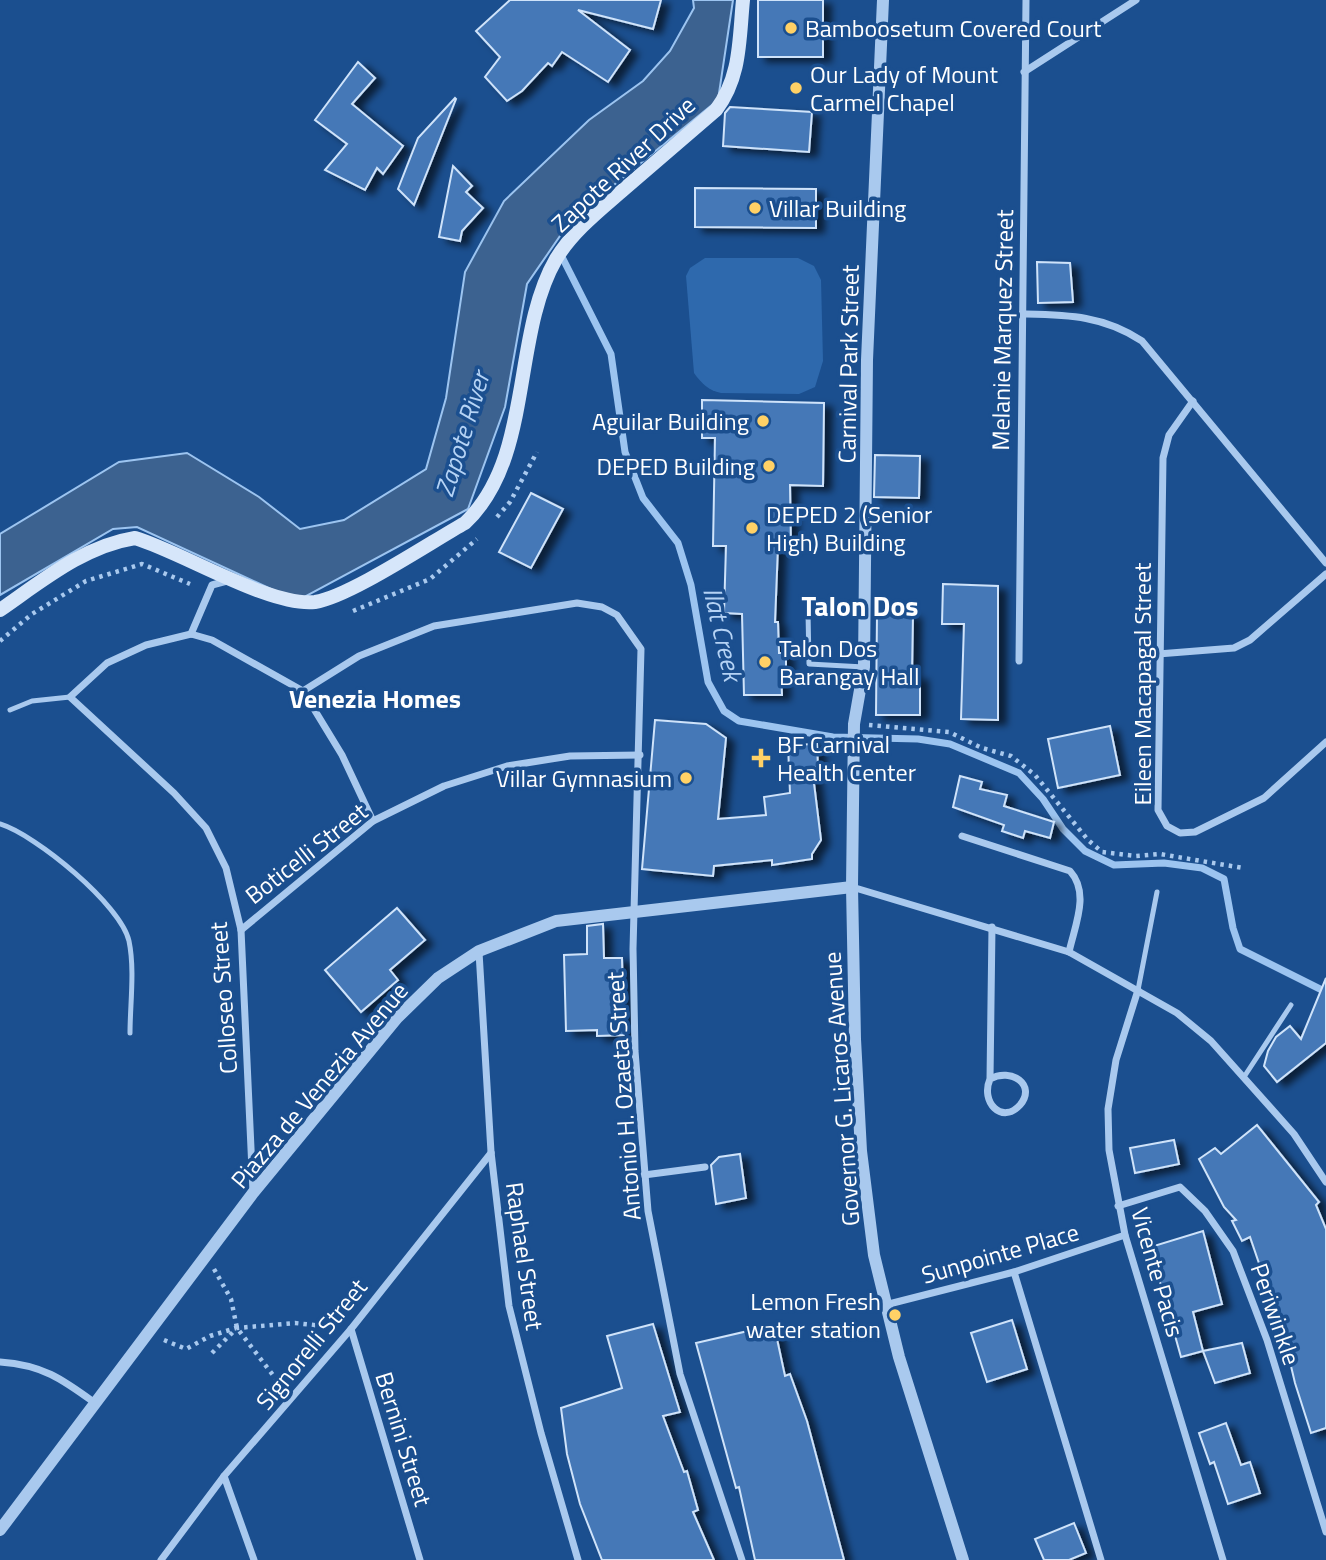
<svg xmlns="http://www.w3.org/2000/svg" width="1326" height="1560" font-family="'Titillium Web',sans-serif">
<defs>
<filter id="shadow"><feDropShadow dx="8" dy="4.5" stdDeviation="3.5" flood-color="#0009"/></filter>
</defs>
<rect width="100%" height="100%" fill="#1b4f8f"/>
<!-- green -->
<path fill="#2e69ad" d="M705,258h93l16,8 7,14 2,81 -8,26 -16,7 -78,-1c-13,-3 -19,-9 -27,-20l-8,-97 4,-8z"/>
<!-- water -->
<polygon fill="#3c6290" stroke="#9cc4f0" stroke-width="2" points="693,0 733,0 718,100 571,220 527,284 505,407 468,509 297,601 137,527 113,529 0,595 0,534 119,462 187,453 259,497 300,529 344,520 426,469 446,398 465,272 504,201 589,120 643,81 670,51 694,8"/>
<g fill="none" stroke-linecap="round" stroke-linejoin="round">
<!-- stream -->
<polyline stroke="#9cc4f0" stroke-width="7" points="560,253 611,354 625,452 643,498 678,543 691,585 708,682 724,711 739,721 833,737 918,739 950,744 1019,773 1043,799 1063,829 1085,851 1114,865 1164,863 1202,868 1224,879 1233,928 1240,949 1326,992"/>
</g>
<!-- building -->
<g fill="#4478b7" stroke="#cfe3fa" stroke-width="2" filter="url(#shadow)">
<polygon points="510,0 661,0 653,29 578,10 630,50 608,82 562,52 552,66 548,63 522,91 507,101 485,77 500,57 476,31"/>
<rect x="758" y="0" width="65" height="57"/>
<polygon points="358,62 375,78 352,104 403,146 383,174 377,168 365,190 325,170 347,144 315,120"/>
<polygon points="455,98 456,99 414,205 398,189 418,138"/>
<polygon points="730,107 812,112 809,152 723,146 725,113"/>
<polygon points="453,166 472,186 466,192 483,208 462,231 460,241 439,237"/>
<polygon points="695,188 816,189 816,228 695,227"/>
<polygon points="1037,262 1070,263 1073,302 1038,303"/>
<polygon points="702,400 824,403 823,486 790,485 791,546 778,546 775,622 778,622 779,653 786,653 786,671 781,671 782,695 744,695 742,614 724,613 726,546 713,546 715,438 702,438"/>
<polygon points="875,455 920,456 919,498 874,497"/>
<polygon points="531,493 563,509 531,568 499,552"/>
<polygon points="943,584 998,586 998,720 961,719 964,624 942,624"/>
<polygon points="877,614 913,614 912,676 920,676 920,715 876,715"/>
<polygon points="655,720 706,724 726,738 718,819 766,815 764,797 790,793 788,745 817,744 818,767 812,767 821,840 812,854 812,859 772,865 772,860 714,866 713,876 642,869"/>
<polygon points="1110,726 1120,775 1058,788 1048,739"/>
<polygon points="960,776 982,782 980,789 1007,795 1004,806 1054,822 1050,838 1025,831 1023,838 1002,831 1004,825 953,807"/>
<polygon points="397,908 425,940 390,970 398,980 361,1012 325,970"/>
<polygon points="603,924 604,958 622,958 624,1035 597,1036 597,1030 566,1031 564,955 587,954 587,926"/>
<polygon points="1326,978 1326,1043 1277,1082 1264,1066 1268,1051 1276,1037 1290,1026 1301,1039"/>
<polygon points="1257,1125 1319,1202 1316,1205 1326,1229 1326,1428 1311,1433 1295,1383 1290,1362 1294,1361 1282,1318 1278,1319 1250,1237 1242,1241 1232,1221 1236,1220 1224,1207 1199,1159 1215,1148 1221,1154"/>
<polygon points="1174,1140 1179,1164 1135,1173 1130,1148"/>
<polygon points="740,1154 746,1198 716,1204 711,1165 719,1157"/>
<polygon points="1203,1231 1222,1304 1193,1312 1203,1351 1181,1357 1160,1282 1144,1249"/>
<polygon points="1012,1320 1027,1369 987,1382 971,1333"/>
<polygon points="653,1324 680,1412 663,1416 684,1472 687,1471 698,1510 693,1512 714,1560 602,1560 580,1504 567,1454 561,1408 622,1388 607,1336"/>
<polygon points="774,1325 785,1376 790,1374 807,1421 844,1560 755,1560 739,1487 736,1488 696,1343"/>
<polygon points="1242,1343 1250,1373 1215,1383 1203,1351"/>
<polygon points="1226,1423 1241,1465 1250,1462 1260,1493 1228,1504 1214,1462 1210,1464 1199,1433"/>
<polygon points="1074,1523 1086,1553 1069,1560 1044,1560 1035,1539"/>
</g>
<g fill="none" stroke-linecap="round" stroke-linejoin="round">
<!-- path -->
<g stroke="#a9c9ee" stroke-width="4.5" stroke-dasharray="3.5 5" stroke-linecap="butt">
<polyline points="497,517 510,502 537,452"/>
<polyline points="353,611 430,579 477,539"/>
<polyline points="0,641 32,614 86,581 142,564 190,584"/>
<polyline points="869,725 949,732 982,748 1011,756 1035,775 1088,840 1102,852 1136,856 1160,854 1243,868"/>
<polyline points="214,1269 231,1299 237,1328 282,1387"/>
<polyline points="164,1340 186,1349 210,1336 236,1328"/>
<polyline points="212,1353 237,1328 295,1323 332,1327"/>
</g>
<!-- service -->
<g stroke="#a9c9ee" stroke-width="5">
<polyline points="863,613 808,612 809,664 864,667"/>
<polyline points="10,710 32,701 70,697"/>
<path d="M0,824c36,11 121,81 129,117 6,29 1,64 1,92"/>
<polyline points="1138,990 1157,892"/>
<polyline points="1244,1077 1291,1005"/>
</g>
<!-- minor -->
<g stroke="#a9c9ee" stroke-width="7">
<polyline points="1024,72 1136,0"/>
<path d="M1022,314c45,1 81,1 120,27l184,222"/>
<polyline points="1193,401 1169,435 1163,458 1158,810 1167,826 1180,833 1195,832 1264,798 1326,742"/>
<polyline points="191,634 212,585 227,581"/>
<polyline points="1158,654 1234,648 1250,640 1326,574"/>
<polyline points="1019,661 1026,0"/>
<polyline points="303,691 359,656 434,626 577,603 602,607 617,615 641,649 633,949 635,1051 648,1211 680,1374 742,1560"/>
<path d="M962,836l108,35c20,22 5,54 -1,81"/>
<polyline points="852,887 1069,952 1177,1013 1211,1041 1294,1134 1326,1182"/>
<polyline points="241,930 373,821 444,786 507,766 570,756 640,755"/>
<polyline points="479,952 491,1152 509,1306 541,1433 578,1560"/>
<polyline points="1138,990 1116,1060 1108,1109 1109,1150 1125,1235 1223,1560"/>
<path d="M990,1079c21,-12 47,6 30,26 -18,20 -40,-3 -30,-26l2,-152"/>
<polyline points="644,1175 705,1167"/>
<polyline points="253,1192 241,930 226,868 206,828 174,793 70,697 107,663 146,645 191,634 212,640 303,691 342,755 373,821"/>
<polyline points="1118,1206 1180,1187 1205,1211 1233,1251 1267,1340 1326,1532"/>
<polyline points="1014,1272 1101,1560"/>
<polyline points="885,1305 1014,1272 1125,1235"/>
<polyline points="351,1329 420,1560"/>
<path d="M0,1362c43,3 62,17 95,41"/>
<polyline points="224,1476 254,1560"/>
<polyline points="161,1560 224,1476 351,1329 491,1153"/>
</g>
<!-- tertiary -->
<g stroke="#a9c9ee" stroke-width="12">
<polyline points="883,0 867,360 864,667 854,724 852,887 855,1039 861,1151 874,1255 899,1357 963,1560"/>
<polyline points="0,1530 253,1193 397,1018 438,978 479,951 556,921 852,887"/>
</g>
<!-- secondary -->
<path stroke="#d6e6fa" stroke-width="14" d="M0,610c42,-29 84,-64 135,-72 47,14 135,69 180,64 34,-5 116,-60 150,-79 69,-65 46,-186 91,-264 16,-27 44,-49 67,-69 31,-27 62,-53 93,-80 25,-33 23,-70 27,-110"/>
</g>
<!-- markers -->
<g fill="#ffd166" stroke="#1b4f8f" stroke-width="2.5">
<circle cx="791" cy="28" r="7"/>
<circle cx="796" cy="88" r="7"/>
<circle cx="755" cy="208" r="7"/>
<circle cx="763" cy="421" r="7"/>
<circle cx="769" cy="466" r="7"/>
<circle cx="752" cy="528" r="7"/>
<circle cx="765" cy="662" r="7"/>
<path d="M757.5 747.5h7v7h7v7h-7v7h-7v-7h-7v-7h7z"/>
<circle cx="686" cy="778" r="7"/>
<circle cx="895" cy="1315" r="7"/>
</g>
<g text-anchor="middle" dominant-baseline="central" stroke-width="7" stroke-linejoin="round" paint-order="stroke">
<!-- poi labels -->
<g font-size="24" fill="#fff" stroke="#1b4f8f" text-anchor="start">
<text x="805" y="28">Bamboosetum Covered Court</text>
<text x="810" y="74">Our Lady of Mount<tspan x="810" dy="28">Carmel Chapel</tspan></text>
<text x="769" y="208">Villar Building</text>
<text x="749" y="421" text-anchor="end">Aguilar Building</text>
<text x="755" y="466" text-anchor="end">DEPED Building</text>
<text x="766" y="514">DEPED 2 (Senior<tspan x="766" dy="28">High) Building</tspan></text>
<text x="779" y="648">Talon Dos<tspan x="779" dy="28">Barangay Hall</tspan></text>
<text x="777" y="744">BF Carnival<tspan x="777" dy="28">Health Center</tspan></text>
<text x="672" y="778" text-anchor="end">Villar Gymnasium</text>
<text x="881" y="1301" text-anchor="end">Lemon Fresh<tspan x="881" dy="28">water station</tspan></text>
</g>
<!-- street labels -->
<g font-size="24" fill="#fff" stroke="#1b4f8f">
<text transform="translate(623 164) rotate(-43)">Zapote River Drive</text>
<text transform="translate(1002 330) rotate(-89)">Melanie Marquez Street</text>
<text transform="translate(848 364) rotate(-89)">Carnival Park Street</text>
<text transform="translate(1142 684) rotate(-90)">Eileen Macapagal Street</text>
<text transform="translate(306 853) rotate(-38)">Boticelli Street</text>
<text transform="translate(223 998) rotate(-94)">Colloseo Street</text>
<text transform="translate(319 1085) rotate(-50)">Piazza de Venezia Avenue</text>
<text transform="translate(841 1089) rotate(-94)">Governor G. Licaros Avenue</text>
<text transform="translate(623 1096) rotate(-94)">Antonio H. Ozaeta Street</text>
<text transform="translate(1000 1253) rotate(-16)">Sunpointe Place</text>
<text transform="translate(525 1256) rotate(82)">Raphael Street</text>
<text transform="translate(1158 1272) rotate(74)">Vicente Pacis</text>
<text transform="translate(1276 1314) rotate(71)">Periwinkle</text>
<text transform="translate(311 1344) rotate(-51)">Signorelli Street</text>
<text transform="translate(404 1439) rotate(73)">Bernini Street</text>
</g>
<!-- water labels -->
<g font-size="26" font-style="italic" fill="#b5d3f5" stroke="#1b4f8f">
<text transform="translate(462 434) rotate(-73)">Zapote River</text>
<text transform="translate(723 634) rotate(77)">Ilat Creek</text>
</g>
<!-- neighbourhood labels -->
<g font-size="26" font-weight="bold" fill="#fff" stroke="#1b4f8f">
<text x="375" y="698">Venezia Homes</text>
</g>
<!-- quarter labels -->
<g font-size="28" font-weight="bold" fill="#fff" stroke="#1b4f8f">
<text x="860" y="605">Talon Dos</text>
</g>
</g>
</svg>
